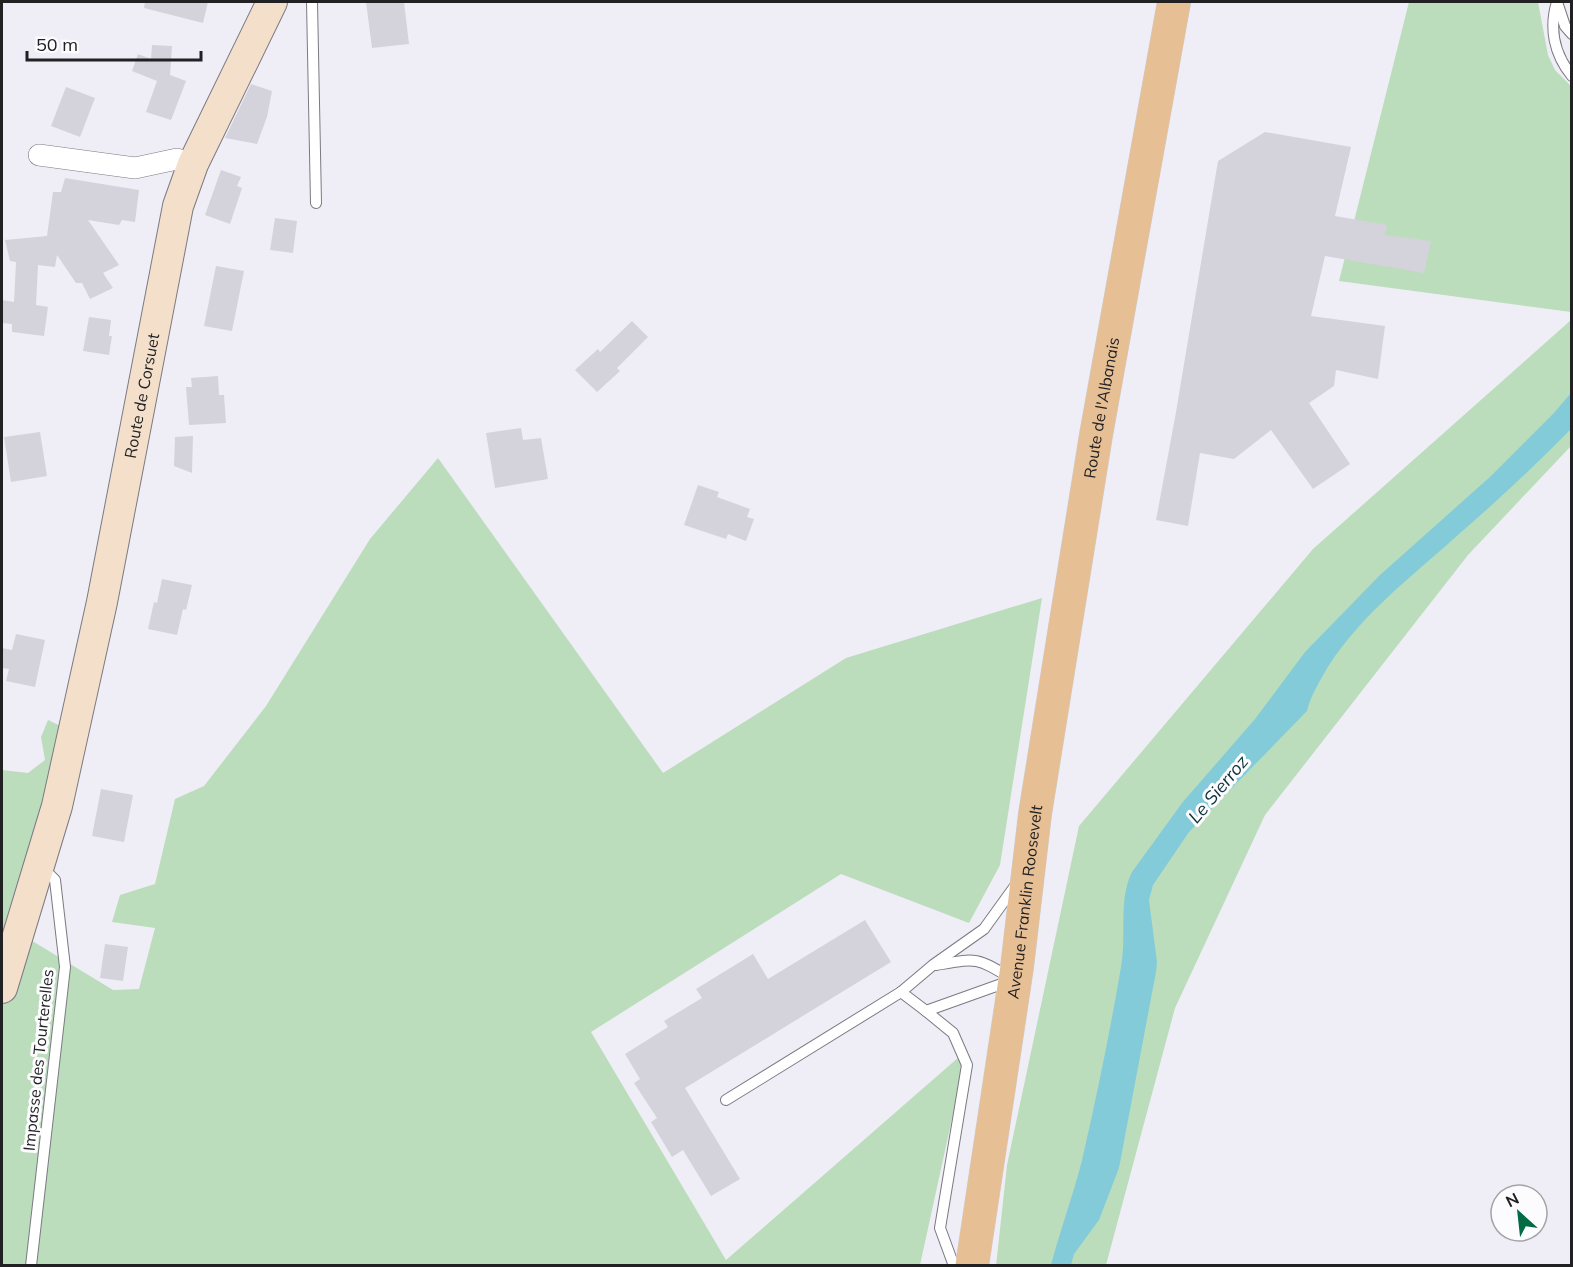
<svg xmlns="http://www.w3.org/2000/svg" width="1573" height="1267" font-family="Mulish,sans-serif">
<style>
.green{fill:#bbddbc}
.water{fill:#84cbda}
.building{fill:#d4d3dc}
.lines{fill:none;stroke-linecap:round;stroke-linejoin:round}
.lane-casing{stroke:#7b7a82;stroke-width:12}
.street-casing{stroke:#7b7a82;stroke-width:22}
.secondary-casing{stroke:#7b7a82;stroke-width:32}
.primary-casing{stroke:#cececf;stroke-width:34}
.lane{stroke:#fff;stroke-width:10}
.street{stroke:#fff;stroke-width:21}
.secondary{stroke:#f3dfca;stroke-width:30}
.primary{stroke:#e7bf95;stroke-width:33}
.labels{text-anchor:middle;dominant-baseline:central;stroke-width:6;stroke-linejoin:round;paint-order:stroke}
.street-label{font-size:16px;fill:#212124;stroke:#fcfcfe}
.water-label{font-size:18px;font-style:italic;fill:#0c3037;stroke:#fcfcfe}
</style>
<rect width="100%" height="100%" fill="#efeef7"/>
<g class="green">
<path d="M1409 2H1538L1548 55 1555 70 1571 86V312L1339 281Z"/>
<path d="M1571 320V446L1468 555 1265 815 1175 1008 1106 1265 996 1266 1007 1165 1079 826 1313 549Z"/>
<path d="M438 458 663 773 846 658 1042 598 1000 865 969 923 841 874 591 1032 726 1260 967 1050 920 1265 2 1266V770L28 773 45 760 41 737 48 720 69 730 11 928 113 990 139 989 155 928 112 922 120 895 155 884 175 799 204 786 266 706 370 539Z"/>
</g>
<path class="water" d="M1571 393V429C1535 466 1497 501 1458 535 1409 579 1354 620 1322 677 1316 688 1310 698 1307 711L1189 832 1153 885 1149 900 1157 962 1156 972 1119 1168 1099 1220 1074 1254 1071 1265H1051C1060 1230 1073 1196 1082 1160 1097 1096 1110 1031 1121 967 1127 936 1118 899 1132 872L1182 803 1255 719 1305 652 1380 575 1491 476 1553 414Z"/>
<g class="building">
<path d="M145 2H208L203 23 144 8Z"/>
<path d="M366 2H404L409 44 372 48Z"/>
<path d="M152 45 172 46 170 75 186 81 171 120 146 112 157 81 132 71 138 54 151 59Z"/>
<path d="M251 84 272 91 267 117 257 144 225 138Z"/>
<path d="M66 87 95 98 80 137 51 126Z"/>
<path d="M1265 132 1351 147 1335 216 1387 225 1385 235 1431 241 1424 273 1325 256 1311 316 1385 326 1378 379 1336 370 1334 386 1309 403 1350 464 1313 489 1271 430 1234 459 1200 453 1188 526 1156 520 1176 412 1218 161Z"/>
<path d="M221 170 241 177 237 186 242 188 230 224 205 215Z"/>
<path d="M65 178 139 190 135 222 122 220 119 225 88 220 119 265 103 273 113 288 90 299 82 283H76L57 255 55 267 38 265 36 305 48 307 44 336 12 332V324L2 323V300L14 302 16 262 10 261 5 240 47 236 53 192H61Z"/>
<path d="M275 218 297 221 293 253 270 250Z"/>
<path d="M216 266 244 271 232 331 204 326Z"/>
<path d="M89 317 111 320 109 336H112L109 355 83 351Z"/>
<path d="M632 321 648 337 617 368 620 371 597 392 575 370 598 349 600 352Z"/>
<path d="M218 376 219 395H224L226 423 189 425 186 387H192L191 378Z"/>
<path d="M521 428 523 440 541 438 548 479 495 488 486 433Z"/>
<path d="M40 432 47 476 11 482 4 437Z"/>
<path d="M193 436 192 473 174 466 175 437Z"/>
<path d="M698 485 719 492 717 497 750 509 747 517 754 519 746 541 728 534 726 539 684 525Z"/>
<path d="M162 579 192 585 186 610 183 609 177 635 148 629 154 602 157 603Z"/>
<path d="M16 634 45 640 35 687 6 681 9 669 2 668V648L12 650Z"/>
<path d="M101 789 133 795 124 842 92 836Z"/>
<path d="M865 920 891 962 685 1088 740 1179 711 1196 683 1150 672 1157 651 1122 657 1118 634 1083 640 1079 625 1054 668 1027 664 1021 702 998 696 989 753 954 768 979Z"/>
<path d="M105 944 128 947 123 981 100 978Z"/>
</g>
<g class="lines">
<g class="lane-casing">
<g id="lane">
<path d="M312 2 316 203"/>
<path d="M1557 2C1549 28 1554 54 1572 76"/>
<path d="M1557 2 1565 26 1572 34"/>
<path d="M936 965C978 958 975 957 1011 978"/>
<path d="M901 992 926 1011 1010 981"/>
<path d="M926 1011 953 1033 967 1065 940 1228 954 1266"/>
<path d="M726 1100 901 992 933 965 984 929 1015 886"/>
<path d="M31 1266 65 967 55 880 43 868"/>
</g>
</g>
<g class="street-casing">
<path id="street" d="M39 155 135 168 177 159 193 164"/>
</g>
<g class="secondary-casing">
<g id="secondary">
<path id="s1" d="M2 988 57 806 102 602 178 206 193 164 272 2"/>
</g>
</g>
<g class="primary-casing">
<g id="primary">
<path id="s2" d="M972 1266 1017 967 1035 814 1096 435 1174 2"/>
</g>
</g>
<use href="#lane" class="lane"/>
<use href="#street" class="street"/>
<use href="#secondary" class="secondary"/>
<use href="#primary" class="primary"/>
</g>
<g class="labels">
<g class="street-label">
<text stroke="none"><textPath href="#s1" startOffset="609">Route de Corsuet</textPath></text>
<text stroke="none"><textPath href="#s2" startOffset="868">Route de l'Albanais</textPath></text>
<text stroke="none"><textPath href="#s2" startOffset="368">Avenue Franklin Roosevelt</textPath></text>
<text transform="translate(38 1060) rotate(-84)">Impasse des Tourterelles</text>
</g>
<g class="water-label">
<text transform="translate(1218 789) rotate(-50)">Le Sierroz</text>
</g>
</g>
<rect width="1573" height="1267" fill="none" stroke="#212124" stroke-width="6"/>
<g transform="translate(1519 1213) rotate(333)"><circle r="28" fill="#fcfcfe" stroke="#a4a4a7" stroke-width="1.5"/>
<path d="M0-4.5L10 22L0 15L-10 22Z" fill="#016c43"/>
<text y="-9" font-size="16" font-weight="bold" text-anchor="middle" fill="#212124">N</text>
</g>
<path d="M27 51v9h174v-9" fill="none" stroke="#212124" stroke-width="3"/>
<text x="36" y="51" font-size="18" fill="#212124" stroke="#fcfcfe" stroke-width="4.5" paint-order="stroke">50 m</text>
</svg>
